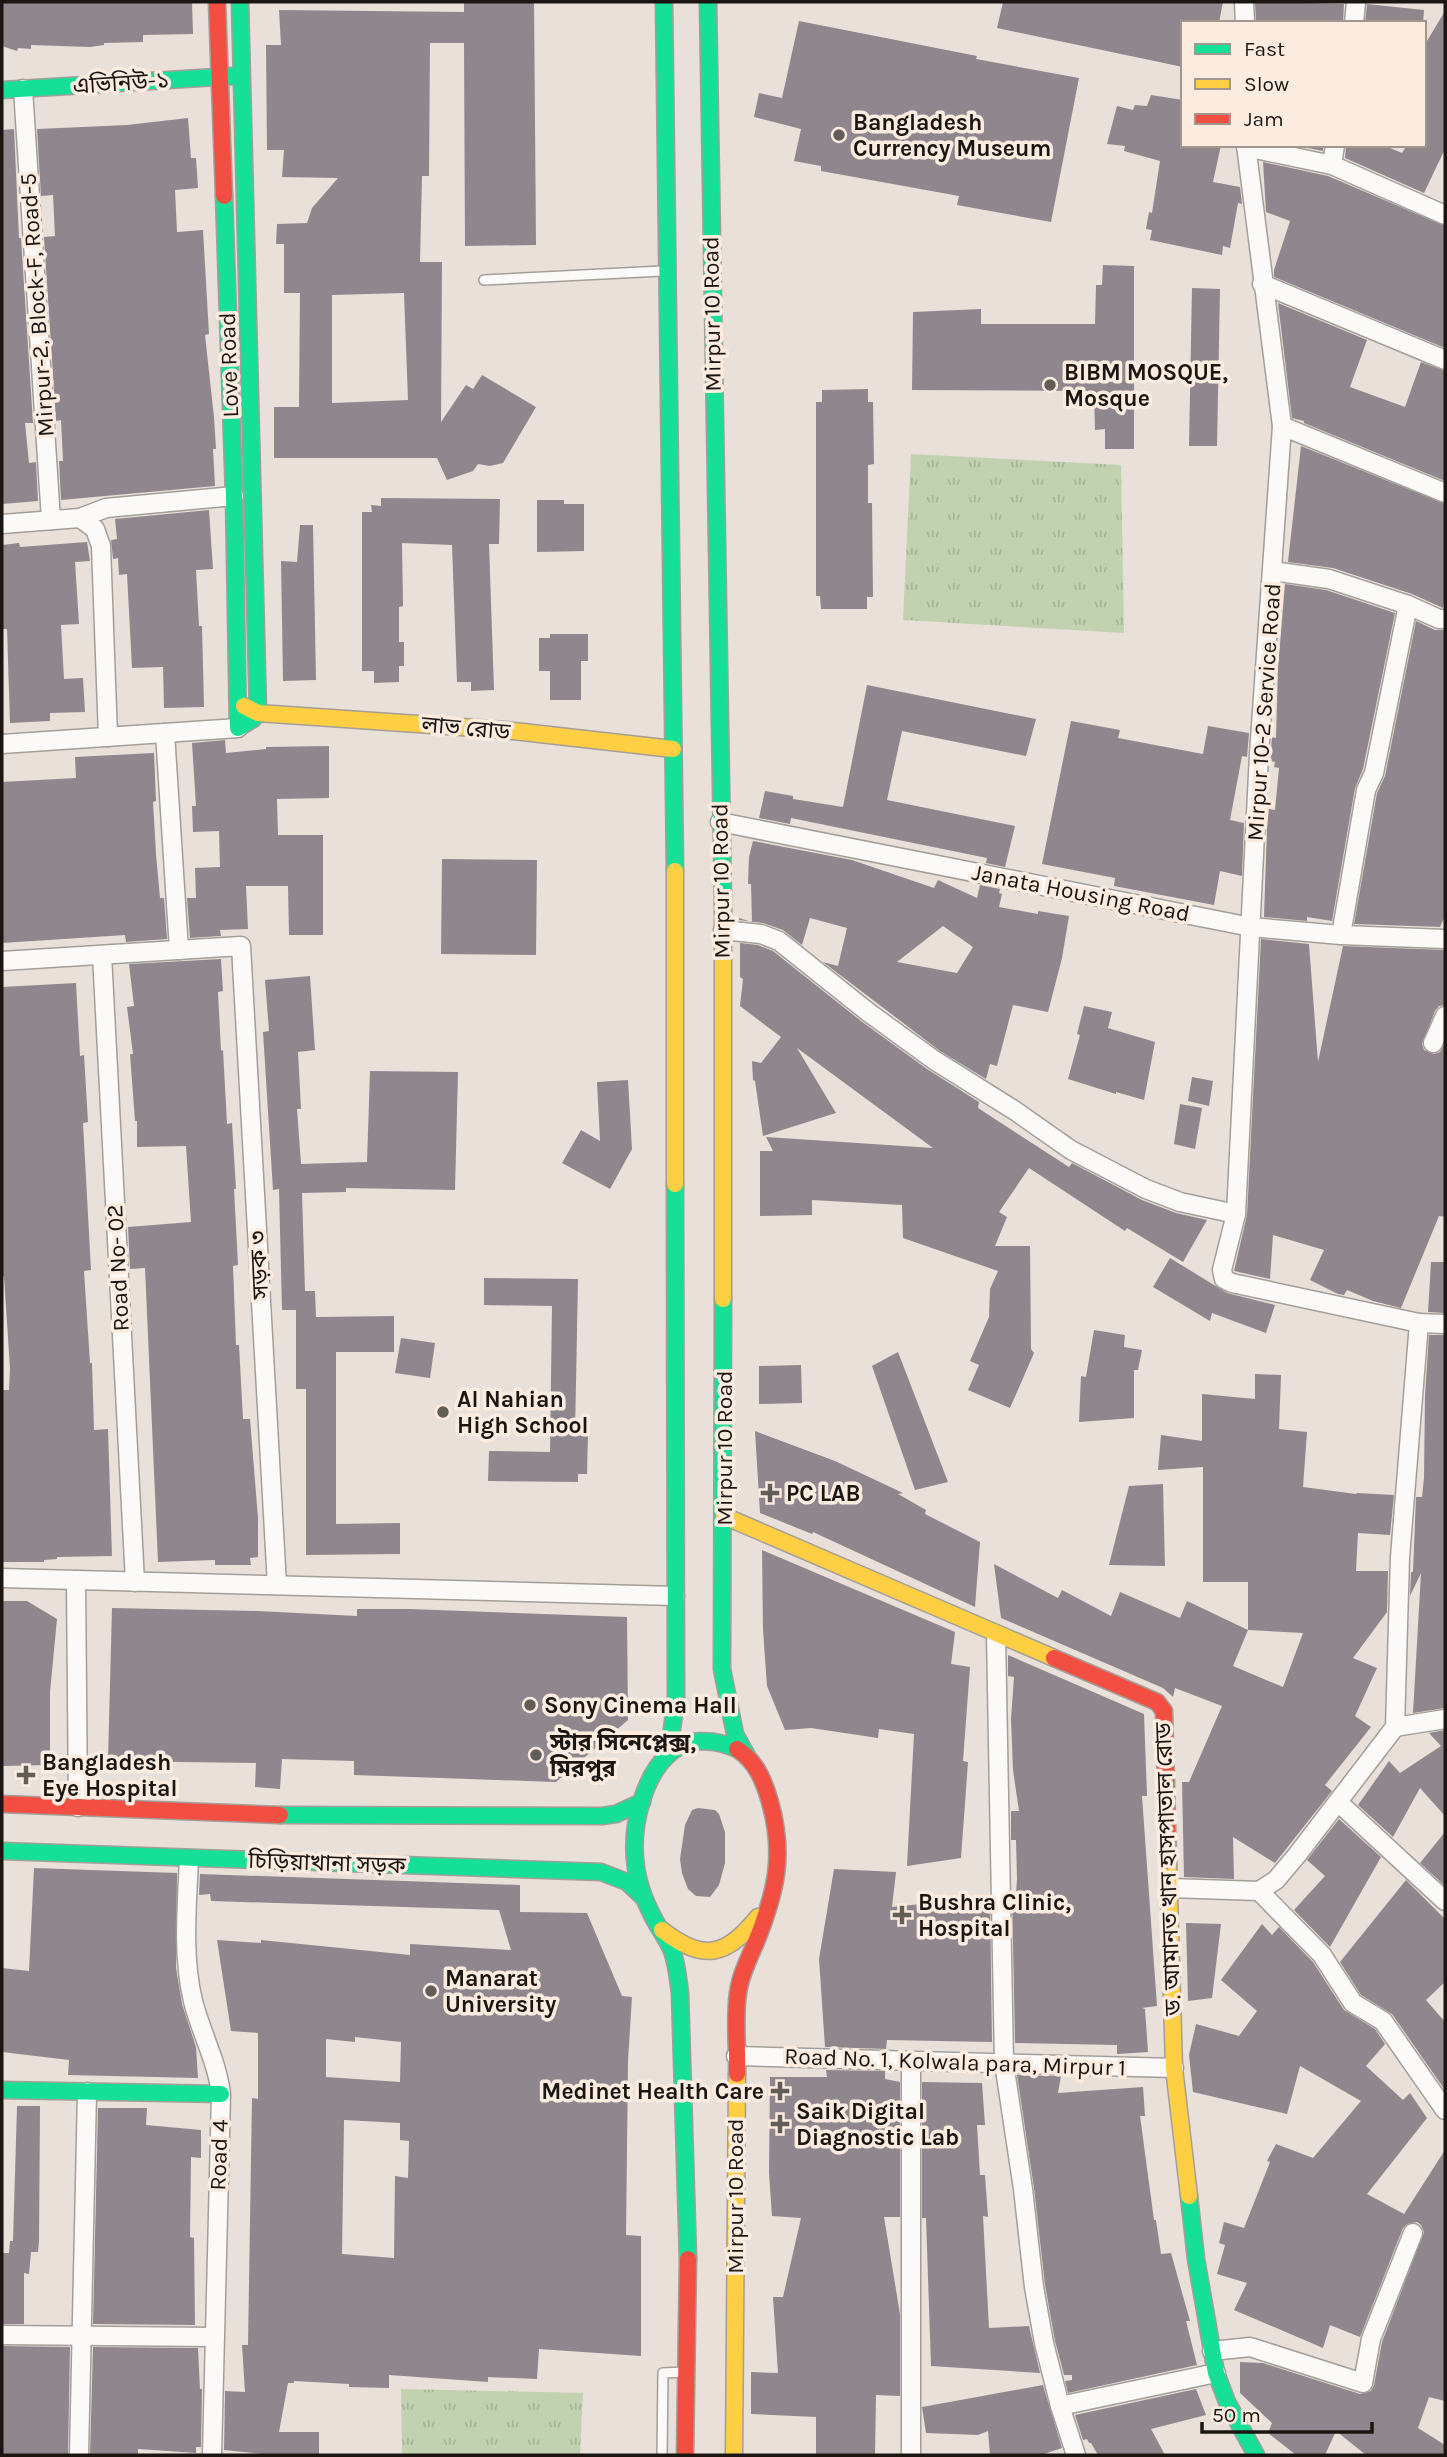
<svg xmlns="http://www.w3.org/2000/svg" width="1447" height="2457" font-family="Karla,'Noto Sans Bengali',sans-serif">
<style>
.park{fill:url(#park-tufts)}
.building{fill:#8f878d;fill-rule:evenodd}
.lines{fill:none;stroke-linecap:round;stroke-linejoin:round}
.lane-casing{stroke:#a49e99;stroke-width:12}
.street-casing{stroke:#a49e99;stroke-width:21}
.fast-casing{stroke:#a49e99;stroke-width:19}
.slow-casing{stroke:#a49e99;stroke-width:19}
.jam-casing{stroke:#a49e99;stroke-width:19}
.lane{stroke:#fcfaf9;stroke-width:9}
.street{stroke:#fcfaf9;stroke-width:18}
.fast{stroke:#16e098;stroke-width:16}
.slow{stroke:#ffcf43;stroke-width:16}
.jam{stroke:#f24e42;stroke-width:16}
.poi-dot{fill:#635d58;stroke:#fcece0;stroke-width:2.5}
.labels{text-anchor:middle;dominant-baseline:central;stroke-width:7;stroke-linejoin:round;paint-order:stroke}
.street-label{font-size:23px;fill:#1b1612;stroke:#fcece0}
.poi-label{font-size:23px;font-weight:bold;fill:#1b1612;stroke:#fcece0;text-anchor:start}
</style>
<defs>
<pattern id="park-tufts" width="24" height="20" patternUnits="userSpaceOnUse" patternTransform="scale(1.75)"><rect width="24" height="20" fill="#c2d2b1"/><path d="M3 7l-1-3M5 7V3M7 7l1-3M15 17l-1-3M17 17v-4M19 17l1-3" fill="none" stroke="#a6b497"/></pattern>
</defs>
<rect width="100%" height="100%" fill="#e8e0d9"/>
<g class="park">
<path d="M911 454 1121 465 1124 633 903 620Z"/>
<path d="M401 2389 583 2393 580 2455H402Z"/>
</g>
<g class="building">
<path d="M2 2H192L193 34 143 35V42L104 43V45L90 47 31 45V49L18 48 17 51 2 46Z"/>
<path d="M464 2H534L536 245 465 246 464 43H430L429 176H422L420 262H442L441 422 466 385 473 389 482 375 536 407 503 463 490 466 478 464 473 471 447 480 437 458H274V407H299L300 293H284V244H276L277 224 307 223 312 208 338 178 282 177 284 150H267L266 45H281L279 10 464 12ZM404 293 408 400 332 403V295Z"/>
<path d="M1003 2H1223L1219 23H1183V67L997 28Z"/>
<path d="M1255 2 1344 4 1343 23H1256Z"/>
<path d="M1367 4 1424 10 1423 23H1365Z"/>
<path d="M1445 11V149L1424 193 1345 158 1346 145H1383L1402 153 1407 145H1424V46Z"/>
<path d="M799 21 977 56 976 59 1079 78 1051 222 957 205 959 196 821 171V166L794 161 801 129 754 117 759 93 782 98Z"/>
<path d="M1151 95 1183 100V145H1221L1213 182 1240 187 1242 204 1238 203 1230 248 1223 246 1222 255 1150 240 1152 230 1146 229 1149 212 1152 213 1160 161 1124 151 1125 146 1107 144 1117 106 1133 110 1135 105 1147 106Z"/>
<path d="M188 118 191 158H196L198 188 175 190 177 232 203 230 209 334 205 335 214 417 216 449H213L215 486 61 500 59 461H63L61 420 56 421 44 237 55 236 53 195 41 196 37 129 127 125Z"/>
<path d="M14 129 19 238H21L33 423H25L29 463 36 462 38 501 2 504V130Z"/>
<path d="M1293 145H1323V151Z"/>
<path d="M1263 162 1328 176 1445 226V348L1274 277V270L1290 221 1266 212Z"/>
<path d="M1103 265 1134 266V449H1105V429L1095 430 1094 391 912 390 913 312 981 309V324H1095L1096 285H1102Z"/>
<path d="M1192 288 1220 289 1217 446H1189Z"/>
<path d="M1278 303 1367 340 1350 387 1405 407 1421 362 1445 371V481L1304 423V421L1292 418Z"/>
<path d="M868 389V402H873L874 464 868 465V503H872L873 597H867V609H821L820 596H816V402H822V390Z"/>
<path d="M1301 446 1445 504V597L1443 608 1412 594 1333 568 1288 562Z"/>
<path d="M381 498 500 499 499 544H489L494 690 471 691V682H457L452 545 402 543 403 606 399 607V642H404V666H399V682L374 683V671H362V512H372L371 505 381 506Z"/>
<path d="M537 500H564V504H584V551L537 552Z"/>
<path d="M209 510 213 569 196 570 199 626H202L204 707 164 708 163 667 132 668 127 574 119 575 118 558 113 559 111 540 117 539 115 519Z"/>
<path d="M300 525H313L316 680 283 681 281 561 297 562Z"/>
<path d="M87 542 90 561 75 562 79 624 61 625 64 679 83 678 85 712 50 713V721L10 723 7 629H3L2 600V545L19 543 20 547Z"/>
<path d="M1285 584 1326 590 1395 613 1363 769 1355 788 1332 921 1307 917V921L1264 917 1267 828 1269 809 1275 810 1279 768 1274 767 1275 762 1270 761 1272 737 1276 738 1278 668Z"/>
<path d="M1416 621 1435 630H1445V916L1440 927 1354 924 1377 793 1385 776Z"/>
<path d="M550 634H588V661H581V700H550V671H539V638H550Z"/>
<path d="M867 685 1036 719 1026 756 902 731 887 800 1015 826 1005 867 986 863 987 858 791 818 790 824 759 818 765 791 793 796V799L843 807Z"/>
<path d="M1071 721 1120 730 1118 738 1203 754 1208 726 1249 733 1247 757 1242 756 1230 820 1244 823 1242 876 1220 871 1214 905 1114 886 1115 878 1042 864Z"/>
<path d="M225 740 226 753 266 749V747L329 746V798L277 799 278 835H323V935H289L288 886H246L248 929 220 930 221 936 190 938 187 898H196L195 868 220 867 219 831 193 832 192 806H196L192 743Z"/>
<path d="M154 753 156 801 153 802 156 854 160 898H164L167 939 126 942 125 935 2 943V782L76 778 75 757Z"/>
<path d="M753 841 852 860 934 888 938 880 977 898 980 885 1000 889 999 893 1002 894 999 907 1038 914V911L1069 916 1062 958 1048 1012 1013 1005 997 1066 990 1064 986 1079 940 1051 823 962 838 966 847 928 810 918 802 945 783 930 763 923 739 920V918L752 922 751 884H748L749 857ZM943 926 973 947 957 973 897 962Z"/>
<path d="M442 859 537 860 536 955 441 954Z"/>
<path d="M1261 939 1309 944 1318 1062 1343 946 1445 950V1005L1439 1006 1435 1011 1422 1044 1424 1050 1434 1054 1440 1052 1445 1043V1217L1439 1216 1401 1308 1373 1301 1347 1290 1344 1295 1338 1294 1310 1280 1324 1250 1273 1235 1270 1279 1234 1271 1247 1215Z"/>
<path d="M740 943 758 945 773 951 861 1021 927 1069 979 1102 978 1108 1069 1167 1072 1163 1142 1200 1176 1213 1207 1220 1183 1262 1127 1228 1125 1231 1029 1168 999 1212 1007 1217 995 1246H1030L1031 1349 1034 1353 1010 1408 968 1390 979 1365 970 1361 989 1317 990 1289 998 1271 903 1238 902 1205 812 1200V1215L760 1216V1151H773L766 1137 933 1148 797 1048 836 1113 763 1136 755 1081 753 1080 752 1061 761 1063 781 1037 740 1006 743 979 740 977Z"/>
<path d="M221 959 223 991 218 992 221 1051 223 1050 227 1124 232 1123 236 1189H234L238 1265 233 1266 236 1345H239L243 1419H250L258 1518V1557L250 1558 251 1565H215V1560L158 1562 145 1268 130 1269 128 1227 191 1222 186 1146 137 1147V1121H135L130 1054H133L127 1007 134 1006 129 964Z"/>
<path d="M310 976 315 1050 298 1052 301 1109H297L301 1164 367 1162 370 1071 458 1072 455 1190 346 1188V1192L302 1193 305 1291H315L316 1317 394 1316V1352H336V1524L400 1523V1554L306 1555V1389H296V1310H282L279 1189 273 1190 263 1032 269 1031 265 980Z"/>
<path d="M76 983 80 1056 84 1055 88 1122 83 1123 91 1270 84 1271 90 1363H92L94 1430 108 1429 112 1556 57 1557V1559L44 1560V1562H2V1390H9L10 1369 4 1276H2V987Z"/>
<path d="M1084 1006 1112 1012 1108 1028 1155 1042 1144 1100 1116 1092V1094L1068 1079 1080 1035 1077 1034Z"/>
<path d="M1192 1077 1213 1081 1209 1106 1188 1101Z"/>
<path d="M628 1080 632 1149 610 1189 562 1163 581 1130 600 1141 597 1082Z"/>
<path d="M1180 1104 1202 1108 1195 1149 1174 1144Z"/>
<path d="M1170 1258 1227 1293 1275 1305 1266 1333 1212 1313 1210 1321 1153 1287Z"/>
<path d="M1431 1262H1445V1313L1428 1312Z"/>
<path d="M484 1278 578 1279 575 1434H588L587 1474H578V1482L488 1481 489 1451 550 1452 552 1306 484 1305Z"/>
<path d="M1094 1330 1125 1335 1124 1347 1142 1350 1138 1370H1134V1418L1079 1422 1081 1376 1086 1377Z"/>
<path d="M1429 1335H1445V1708L1413 1713 1421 1573 1410 1596 1411 1572H1413L1416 1497H1422L1424 1478 1425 1395Z"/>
<path d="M401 1338 435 1343 430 1378 395 1373Z"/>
<path d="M898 1352 948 1482 915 1490 872 1366Z"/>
<path d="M801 1365 802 1403 759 1404V1366Z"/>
<path d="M1255 1374 1281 1375 1279 1429 1307 1432 1303 1487 1356 1494 1357 1493 1394 1495 1390 1535 1358 1533 1356 1571H1388L1387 1612 1353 1658 1377 1668 1355 1716 1371 1727 1325 1785 1332 1791 1275 1863 1233 1837 1234 1879 1184 1877 1182 1782H1189L1222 1706 1175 1688 1173 1697 1163 1688 1001 1618 994 1564 1058 1598 1062 1590 1111 1616 1120 1592 1180 1618 1187 1601 1248 1630 1233 1666 1283 1687 1303 1633 1248 1630V1582H1203V1467L1158 1470 1161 1435 1202 1441V1394L1255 1399Z"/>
<path d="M755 1431 835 1461 903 1493 898 1494 926 1510 925 1514 980 1542 975 1607 813 1532 812 1534 760 1513Z"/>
<path d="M1163 1484 1165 1566 1109 1565 1129 1486Z"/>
<path d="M762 1550 955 1632 951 1664 970 1667 963 1761 968 1762 961 1858 907 1866 914 1734 879 1729 878 1738 811 1728 785 1730 767 1686 763 1630Z"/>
<path d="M2 1601H27L57 1619 50 1692V1765L2 1766Z"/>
<path d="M112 1608 257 1611 357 1616V1609H409L627 1617 628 1720 556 1782 354 1775V1761L282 1759 280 1789 255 1787 256 1763 108 1761Z"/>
<path d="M1008 1655 1144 1714 1147 1796H1142L1157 2006 1142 2008 1145 2009 1148 2052 1117 2054V2045L1015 2043 1012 1894H1016L1017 1879 1016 1840H1011V1811H1019L1013 1770 1011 1719 1014 1677 1008 1676Z"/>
<path d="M1445 1730V1816L1420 1788 1393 1837 1358 1805 1389 1761 1400 1773 1441 1746 1429 1733Z"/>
<path d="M698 1808 715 1810 719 1814 725 1832V1863L719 1885 710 1897 696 1896 688 1889 682 1873 680 1859 685 1825 692 1810Z"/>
<path d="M1339 1819 1381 1857 1330 1947 1294 1910 1325 1876 1307 1860Z"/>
<path d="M1445 1832V1886L1420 1863Z"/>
<path d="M34 1868 177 1873 176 1968 182 2004 196 2047 198 2078 68 2075 69 2060 2 2052V1968L29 1971Z"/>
<path d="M834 1869 896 1872 892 1907 990 1897 992 2042 887 2040 886 2049 825 2047 819 1959Z"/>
<path d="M200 1874 520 1885V1912L587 1913 622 1996 632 1997 628 2061 626 2235 641 2236V2356L539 2349 537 2379 488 2377V2382L389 2375V2388L349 2387V2384L294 2381V2383H288L279 2432H319V2455H272L224 2450 225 2391 245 2392 242 2345H248L252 2098 258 2099V2033L231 2031 217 1940 261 1943V1940L410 1955V1944L511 1950 499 1910 211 1901 210 1894 199 1895ZM355 2037 401 2042 400 2082 326 2077V2039L355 2042ZM344 2120 400 2123V2140L409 2141 408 2178 395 2176 394 2258 342 2254Z"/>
<path d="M1406 1880 1445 1919V1982L1426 2000 1445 2022V2090L1392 2014 1361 1995 1340 1962Z"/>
<path d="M1186 1923 1221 1924 1212 1998 1188 2001Z"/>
<path d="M1262 1924 1272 1935 1279 1927 1313 1962 1344 2010 1375 2029 1385 2044 1366 2066 1403 2100 1410 2093 1427 2118 1367 2194 1404 2214 1445 2150V2401L1429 2397 1418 2428 1445 2445V2455H1366L1336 2431 1325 2455H1296L1268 2433 1272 2423 1240 2393V2362L1263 2363 1360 2394 1371 2391 1374 2385 1382 2342 1424 2232 1421 2225 1417 2222 1407 2224 1403 2228 1360 2337 1330 2325 1323 2348 1234 2310 1247 2283 1217 2274 1225 2245 1219 2243 1224 2222 1244 2228 1270 2162 1267 2161 1276 2144 1313 2158 1361 2101 1300 2066 1287 2114 1193 2092 1189 2055 1196 2024 1239 2036 1257 2011 1221 1980Z"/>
<path d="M826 2070 885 2071V2079L900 2082V2217H884L900 2314V2396L876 2395 875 2455H816V2417L751 2414V2372L778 2373 773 2297H783L801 2218 772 2216 769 2173 770 2077H827Z"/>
<path d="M1017 2075 1061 2076 1058 2093 1143 2087 1145 2116H1140L1154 2220H1156L1161 2254 1171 2253 1190 2321H1186L1197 2365 1068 2393 1065 2381 1072 2380V2375H1064L1055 2341 1045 2285 1034 2188Z"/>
<path d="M922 2082 982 2083 985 2125H977L980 2175H985L988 2217 983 2216 989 2328 1029 2326 1040 2373 931 2366 926 2218H922Z"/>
<path d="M17 2106H40L39 2241 38 2252H31L29 2274 24 2273V2324H2V2253H9L10 2241H13Z"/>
<path d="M98 2108H147L146 2125 201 2130V2158L191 2157 190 2237 194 2238 195 2325 93 2324Z"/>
<path d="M2 2346 70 2347 68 2455H2Z"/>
<path d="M93 2347 198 2348 200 2389H202L201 2447H196V2453L138 2449V2455H90Z"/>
<path d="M1043 2385 1062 2448 1041 2455H990L988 2431 978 2435 926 2433 922 2407Z"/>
<path d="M1196 2389 1206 2415 1151 2429 1165 2455H1098L1091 2443H1089L1087 2439 1083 2440 1075 2415Z"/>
</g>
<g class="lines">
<g class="lane-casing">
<g id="lane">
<path d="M484 280 662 271"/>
<path d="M662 2455 663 2373 684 2372"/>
</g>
</g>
<g class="street-casing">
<g id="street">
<path d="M1244 2 1245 23"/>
<path d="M1354 23 1356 2"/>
<path d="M23 89 51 520"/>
<path d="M1246 147 1332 165 1445 215"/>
<path d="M1332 165 1335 145"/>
<path d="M1262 284 1445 360"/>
<path d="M1282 426 1445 493"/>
<path d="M80 518 95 529 101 546 108 737"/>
<path d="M2 524 80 518 106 508 234 496"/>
<path d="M1272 571 1329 579 1408 605"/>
<path d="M165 733 179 950"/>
<path d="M2 744 238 728"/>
<path d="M720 822 1251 927 1341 935 1445 939"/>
<path d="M723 930 761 934 779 941 868 1012 934 1060 1014 1110 1071 1150 1146 1189 1180 1202 1236 1214"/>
<path d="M1341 935 1366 790 1374 773 1408 605 1439 619H1445"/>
<path d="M102 955 135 1582"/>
<path d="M2 961 241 946 277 1585"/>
<path d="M1433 1043 1445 1016"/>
<path d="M1419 1323 1445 1324"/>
<path d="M2 1578 675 1596"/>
<path d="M76 1580 78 1807"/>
<path d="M996 1635 1004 2063 1023 2189 1034 2287 1044 2343 1060 2406 1076 2455"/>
<path d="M1395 1727 1445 1719"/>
<path d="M1338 1802 1445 1901"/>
<path d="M189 1859C187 1905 182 1956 193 2001 201 2033 217 2061 221 2094L212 2455"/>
<path d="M1170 1888 1259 1891 1276 1880 1297 1855 1395 1727 1400 1557 1419 1323 1232 1283 1224 1279 1222 1270 1236 1214 1259 754 1282 426 1246 145"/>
<path d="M1259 1891 1322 1955 1353 2003 1383 2021 1445 2110"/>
<path d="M736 2056 1174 2068"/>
<path d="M2 2335 214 2337"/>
<path d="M1212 2351 1250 2347 1363 2383 1371 2339 1413 2233"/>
<path d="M1060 2406 1216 2373"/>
<path d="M79 2455 87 2092"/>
<path d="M911 2455V2061"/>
</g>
</g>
<g class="fast-casing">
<g id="fast">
<path d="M240 2 258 713"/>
<path d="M664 2 675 871"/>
<path d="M708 2 723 905"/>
<path d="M2 90 234 76"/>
<path d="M224 196 234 496 238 728 253 719 258 713"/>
<path d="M723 1299 722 1669 735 1734 747 1756"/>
<path d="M669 1753 676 1697 675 1184"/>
<path d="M280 1815 602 1816 616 1814 642 1802"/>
<path d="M2 1851 601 1872 627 1882 643 1897"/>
<path d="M2 2090 221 2094"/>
<path d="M1189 2196 1196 2259 1216 2373 1227 2402 1256 2455"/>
<path d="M688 2259 680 1993C678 1979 677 1964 672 1951 666 1937 657 1926 651 1913 633 1878 630 1840 641 1803 646 1786 654 1768 667 1756 685 1737 714 1738 737 1749"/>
</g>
</g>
<g class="slow-casing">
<g id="slow">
<path d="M244 706 258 713 505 730 673 749"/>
<path d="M675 871V1184"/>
<path d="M723 1299V905"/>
<path d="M724 1516 1054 1658"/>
<path d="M1168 1861 1174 2068 1189 2196"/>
<path d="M662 1930C703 1962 726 1957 758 1917"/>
<path d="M734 2455 737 2074"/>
</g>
</g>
<g class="jam-casing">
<g id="jam">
<path d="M217 2 224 196"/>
<path d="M1054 1658 1157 1702 1164 1711 1168 1861"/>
<path d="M737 1749C756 1761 764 1781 770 1802 785 1855 776 1892 756 1942 749 1958 740 1976 738 1993 734 2019 738 2048 737 2074"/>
<path d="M2 1804 280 1815"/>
<path d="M685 2455 688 2259"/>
</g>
</g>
<use href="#lane" class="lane"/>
<use href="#street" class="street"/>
<use href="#fast" class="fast"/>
<use href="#slow" class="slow"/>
<use href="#jam" class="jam"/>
</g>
<g class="poi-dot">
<circle cx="839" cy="135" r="7"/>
<circle cx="1050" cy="385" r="7"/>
<circle cx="443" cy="1412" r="7"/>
<path d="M766.5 1482.5h7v7h7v7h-7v7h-7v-7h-7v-7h7z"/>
<circle cx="530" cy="1705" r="7"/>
<circle cx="536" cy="1755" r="7"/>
<path d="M22.5 1764.5h7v7h7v7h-7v7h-7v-7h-7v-7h7z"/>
<path d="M898.5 1904.5h7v7h7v7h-7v7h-7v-7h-7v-7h7z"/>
<circle cx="431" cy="1991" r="7"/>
<path d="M776.5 2080.5h7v7h7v7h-7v7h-7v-7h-7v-7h7z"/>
<path d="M776.5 2113.5h7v7h7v7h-7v7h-7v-7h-7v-7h7z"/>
</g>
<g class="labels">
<g class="street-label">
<text transform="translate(121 83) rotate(-4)">এভিনিউ-১</text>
<text transform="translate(37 305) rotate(-94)">Mirpur-2, Block-F, Road-5</text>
<text transform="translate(712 314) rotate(-91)">Mirpur 10 Road</text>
<text transform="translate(229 365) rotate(-92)">Love Road</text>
<text transform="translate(1264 712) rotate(-86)">Mirpur 10-2 Service Road</text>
<text transform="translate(466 728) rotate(5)">লাভ রোড</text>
<text transform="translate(721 881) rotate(-91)">Mirpur 10 Road</text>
<text transform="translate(1081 893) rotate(11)">Janata Housing Road</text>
<text transform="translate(259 1265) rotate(-93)">সড়ক ৩</text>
<text transform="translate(118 1268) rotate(-93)">Road No- 02</text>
<text transform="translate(724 1448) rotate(-90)">Mirpur 10 Road</text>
<text transform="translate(327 1863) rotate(2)">চিড়িয়াখানা সড়ক</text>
<text transform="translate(1168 1869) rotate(-92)">ড. আমানত খান হাসপাতাল রোড</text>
<text transform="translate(955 2062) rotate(2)">Road No. 1, Kolwala para, Mirpur 1</text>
<text transform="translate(219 2155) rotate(-88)">Road 4</text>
<text transform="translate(735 2196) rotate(-90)">Mirpur 10 Road</text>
</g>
<g class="poi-label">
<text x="853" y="122">Bangladesh<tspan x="853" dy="26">Currency Museum</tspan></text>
<text x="1064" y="372">BIBM MOSQUE,<tspan x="1064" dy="26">Mosque</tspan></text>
<text x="457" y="1399">Al Nahian<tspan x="457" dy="26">High School</tspan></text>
<text x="786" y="1493">PC LAB</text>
<text x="544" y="1705">Sony Cinema Hall</text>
<text x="550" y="1742">স্টার সিনেপ্লেক্স,<tspan x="550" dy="26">মিরপুর</tspan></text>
<text x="42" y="1762">Bangladesh<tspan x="42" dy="26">Eye Hospital</tspan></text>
<text x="918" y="1902">Bushra Clinic,<tspan x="918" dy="26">Hospital</tspan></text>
<text x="445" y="1978">Manarat<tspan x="445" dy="26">University</tspan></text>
<text x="764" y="2091" text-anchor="end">Medinet Health Care</text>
<text x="796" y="2111">Saik Digital<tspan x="796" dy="26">Diagnostic Lab</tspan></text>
</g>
</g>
<rect width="1447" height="2457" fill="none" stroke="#1b1612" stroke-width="7"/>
<rect x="1181" y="21" width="245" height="126" fill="#fcece0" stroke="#a2968e" stroke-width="2"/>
<rect x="1195" y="44" width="35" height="10" fill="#16e098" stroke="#a2968e" stroke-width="2"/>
<text x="1244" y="56" font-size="21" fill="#1b1612">Fast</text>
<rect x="1195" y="79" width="35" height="10" fill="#ffcf43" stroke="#a2968e" stroke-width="2"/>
<text x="1244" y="91" font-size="21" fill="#1b1612">Slow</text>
<rect x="1195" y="114" width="35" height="10" fill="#f24e42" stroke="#a2968e" stroke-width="2"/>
<text x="1244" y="126" font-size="21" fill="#1b1612">Jam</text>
<path d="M1202 2422v10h170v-10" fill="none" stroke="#1b1612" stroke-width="3.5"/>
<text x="1212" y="2422" font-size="21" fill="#1b1612" stroke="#fcece0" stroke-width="5" paint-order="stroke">50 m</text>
</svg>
